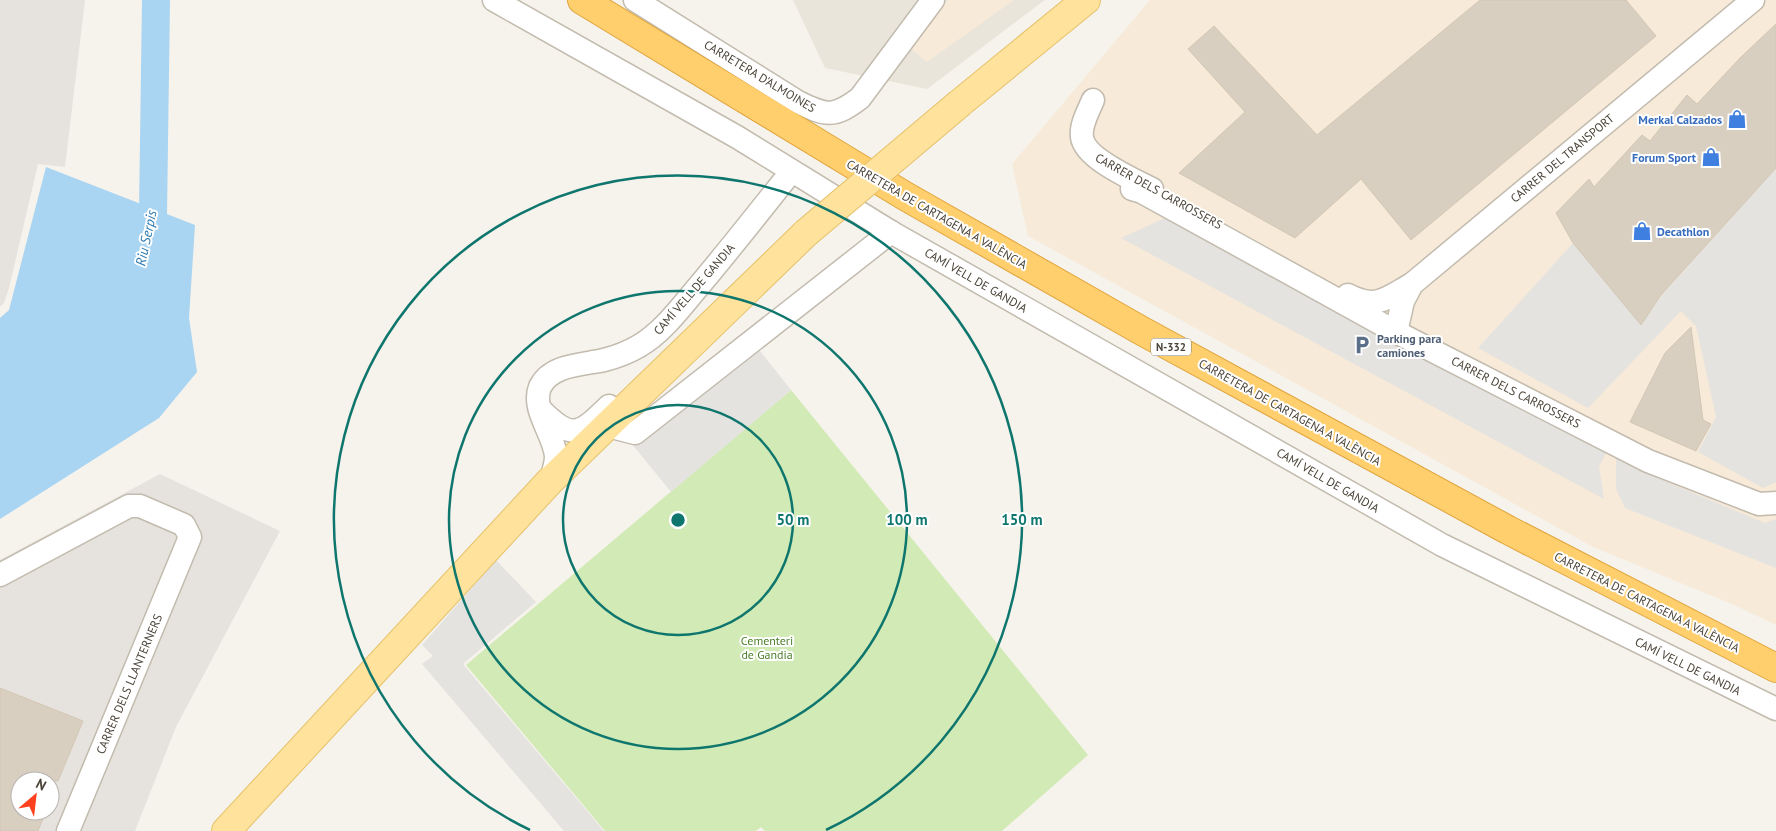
<svg xmlns="http://www.w3.org/2000/svg" width="1776" height="831" font-family="'PT Sans',sans-serif">
<style>
.residential{fill:#eae5da}
.commercial{fill:#f7ead8}
.industrial{fill:#e6e2dd;fill-rule:evenodd}
.green{fill:#d2eab5}
.parking{fill:#e5e3e0}
.water{fill:#a9d4f2}
.lines{fill:none;stroke-linecap:round;stroke-linejoin:round}
.river{stroke:#a9d4f2;stroke-width:28}
.building{fill:#d8cfc1;stroke:#d3c7b4}
.minor-casing{stroke:#c2bbae;stroke-width:25}
.major-casing{stroke:#e6c16a;stroke-width:30}
.highway-casing{stroke:#e0a43c;stroke-width:30}
.minor{stroke:#fff;stroke-width:22}
.major{stroke:#ffe39c;stroke-width:28}
.highway{stroke:#ffcf6e;stroke-width:28}
.major-bridge-casing{stroke:#e6c16a;stroke-width:30;stroke-linecap:butt}
.major-bridge{stroke:#ffe39c;stroke-width:28}
.ring{fill:none;stroke:#0f766e;stroke-width:2.5}
.labels{text-anchor:middle;dominant-baseline:central;stroke-width:4;stroke-linejoin:round;paint-order:stroke}
.shield{fill:#fff;stroke:#817c74;stroke-width:1}
.shield-label{font-size:11px;font-weight:bold;fill:#4b4439}
.street-label{font-size:12px;fill:#4b4439;stroke:#fff}
.shop-label{font-size:12px;font-weight:bold;fill:#366cbe;stroke:#fff;text-anchor:end}
.service-label{font-size:12px;font-weight:bold;fill:#4e5e75;stroke:#fff;text-anchor:start}
.park-label{font-size:12px;fill:#4a7f2a;stroke:#fff}
.water-label{font-size:14px;font-style:italic;fill:#2e7ab2;stroke:#fff}
.centre{fill:#0f766e;stroke:#fff;stroke-width:2.5}
.ring-label{font-size:15px;text-anchor:middle;font-weight:bold;fill:#0f766e;stroke:#fff;stroke-width:4;stroke-linejoin:round;paint-order:stroke}
</style>
<rect width="100%" height="100%" fill="#f6f3ec"/>
<path class="residential" d="M793 0H1045L927 89 825 68Z"/>
<g class="commercial">
<path d="M948 0H1014L927 62 910 48Z"/>
<path d="M1150 0H1776V625L1732 604 1593 547 1028 236 1012 164Z"/>
</g>
<g class="industrial">
<path d="M0 0H85L65 167 38 164 9 288 4 303 0 307Z"/>
<path d="M160 474 280 531 176 727 135 831H0V560ZM20 781H50V811H20Z"/>
</g>
<path class="green" d="M791 390 1088 755 1002 831H765L761 827 756 831H605L466 665Z"/>
<g class="parking">
<path d="M1776 168V482L1763 488 1698 452 1716 417 1696 326 1681 311 1588 408 1478 348 1573 243 1641 324 1662 295Z"/>
<path d="M1165 218 1607 452 1599 466 1604 499 1121 238Z"/>
<path d="M753 342 791 390 671 492 627 438Z"/>
<path d="M1616 458 1648 474 1765 523 1776 519V568L1625 508 1616 489Z"/>
<path d="M496 560 536 602 463 664 604 831H564L422 664 433 656 422 645Z"/>
</g>
<path class="water" d="M46 167 195 225 189 318 197 372 159 418 0 519V318L9 310Z"/>
<g class="lines">
<path class="river" d="M147 244 153 214 156 0"/>
</g>
<g class="building">
<path d="M1480 0H1626L1656 36 1411 240 1361 179 1295 238 1179 173 1245 112 1188 49 1214 26 1317 135Z"/>
<path d="M1776 24V168L1661 295 1641 325 1573 243 1556 213 1589 179 1594 187 1642 135 1650 141 1687 95 1697 104 1741 57Z"/>
<path d="M1691 327 1703 420 1711 424 1696 451 1630 422 1665 353Z"/>
<path d="M0 688 83 721 58 781H20V811H46L38 831H0Z"/>
</g>
<g class="lines">
<g class="minor-casing">
<g id="minor">
<path d="M494 0 737 137 891 232 1442 545 1776 709"/>
<path d="M635 0 798 102C826 116 834 118 860 98L933 0"/>
<path d="M1093 100C1089 110 1080 125 1082 137 1084 158 1134 180 1152 189"/>
<path d="M1132 189 1142 192 1396 332 1648 461 1759 504 1776 503"/>
<path d="M1348 295C1377 310 1387 298 1412 284"/>
<path d="M1396 332 1403 301 1412 284 1753 0"/>
<path d="M542 411C573 442 581 433 609 406"/>
<path d="M608 426 635 433 891 232"/>
<path d="M550 481C553 473 556 465 556 456 554 434 531 409 540 387 551 364 583 365 604 360 616 357 629 352 639 346 661 333 677 312 693 293 727 253 759 212 791 172"/>
<path d="M0 575 129 506H140L184 525 190 537 68 831"/>
</g>
</g>
<g class="major-casing">
<g id="major">
<path d="M960 103 1086 0"/>
<path d="M226 831 550 481 806 233"/>
</g>
</g>
<g class="highway-casing">
<path id="highway" d="M582 0 905 196 1142 331 1508 530 1776 668"/>
</g>
<use href="#minor" class="minor"/>
<use href="#major" class="major"/>
<use href="#highway" class="highway"/>
<g class="major-bridge-casing">
<path id="major-bridge" d="M806 233 960 103"/>
</g>
<use href="#major-bridge" class="major-bridge"/>
</g>
<g class="ring">
<circle cx="678" cy="520" r="115"/>
<circle cx="678" cy="520" r="229"/>
<path d="M530 830A344 344 0 1 1 826 830"/>
</g>
<defs>
<g id="shop-bare" transform="scale(1.5)"><path d="M-5-2.5h2.3a2.7 3.5 0 0 1 5.4 0H5L5.5 6h-11ZM-1.5-2.5h3a1.5 2.3 0 0 0-3 0Z" fill="#3f7fe0" stroke="#fff" stroke-width="2.5" paint-order="stroke"/></g>
<g id="parking-bare" transform="scale(1.5)"><path d="M-3.5-5.5H1a3.5 3.5 0 0 1 0 7H-1V5.5H-3.5ZM-1-3.4V-.6H.8a1.4 1.4 0 0 0 0-2.8Z" fill="#5c6f8a" stroke="#fff" stroke-width="2.5" paint-order="stroke"/></g>
</defs>
<g fill-rule="evenodd">
<use href="#shop-bare" x="1737" y="119"/>
<use href="#shop-bare" x="1711" y="157"/>
<use href="#shop-bare" x="1642" y="231"/>
<use href="#parking-bare" x="1362" y="345"/>
</g>
<g class="labels">
<rect class="shield" x="1151" y="338.5" width="40" height="17" rx="4"/>
<g class="shield-label">
<text x="1171" y="347">N-332</text>
</g>
<g class="street-label">
<text transform="translate(760 76) rotate(31)">CARRETERA D'ALMOINES</text>
<text transform="translate(1562 158) rotate(-40)">CARRER DEL TRANSPORT</text>
<text transform="translate(1159 191) rotate(29)">CARRER DELS CARROSSERS</text>
<text transform="translate(937 214) rotate(30)">CARRETERA DE CARTAGENA A VALÈNCIA</text>
<text transform="translate(976 280) rotate(30)">CAMÍ VELL DE GANDIA</text>
<text transform="translate(694 289) rotate(-49)">CAMÍ VELL DE GANDIA</text>
<text transform="translate(1516 392) rotate(27)">CARRER DELS CARROSSERS</text>
<text transform="translate(1290 412) rotate(29)">CARRETERA DE CARTAGENA A VALÈNCIA</text>
<text transform="translate(1328 480) rotate(30)">CAMÍ VELL DE GANDIA</text>
<text transform="translate(1647 602) rotate(27)">CARRETERA DE CARTAGENA A VALÈNCIA</text>
<text transform="translate(1688 666) rotate(26)">CAMÍ VELL DE GANDIA</text>
<text transform="translate(129 684) rotate(-67)">CARRER DELS LLANTERNERS</text>
</g>
<g class="shop-label">
<text x="1722" y="119">Merkal Calzados</text>
<text x="1696" y="157">Forum Sport</text>
<text x="1657" y="231" text-anchor="start">Decathlon</text>
</g>
<g class="service-label">
<text x="1377" y="338">Parking para<tspan x="1377" dy="14">camiones</tspan></text>
</g>
<g class="park-label">
<text x="767" y="640">Cementeri<tspan x="767" dy="14">de Gandia</tspan></text>
</g>
<g class="water-label">
<text transform="translate(146 238) rotate(-78)">Riu Serpis</text>
</g>
</g>
<circle cx="678" cy="520" r="8" class="centre"/>
<g class="ring-label">
<text x="793" y="525">50 m</text>
<text x="907" y="525">100 m</text>
<text x="1022" y="525">150 m</text>
</g>
<g transform="translate(35 796) rotate(28)"><circle r="24" fill="#ffffff" stroke="#b7b4b0"/>
<path d="M0-4L9 19L0 12L-9 19Z" fill="#fc3f1d"/>
<text y="-8" font-size="14" font-weight="bold" text-anchor="middle" fill="#4b4439">N</text>
</g>
</svg>
